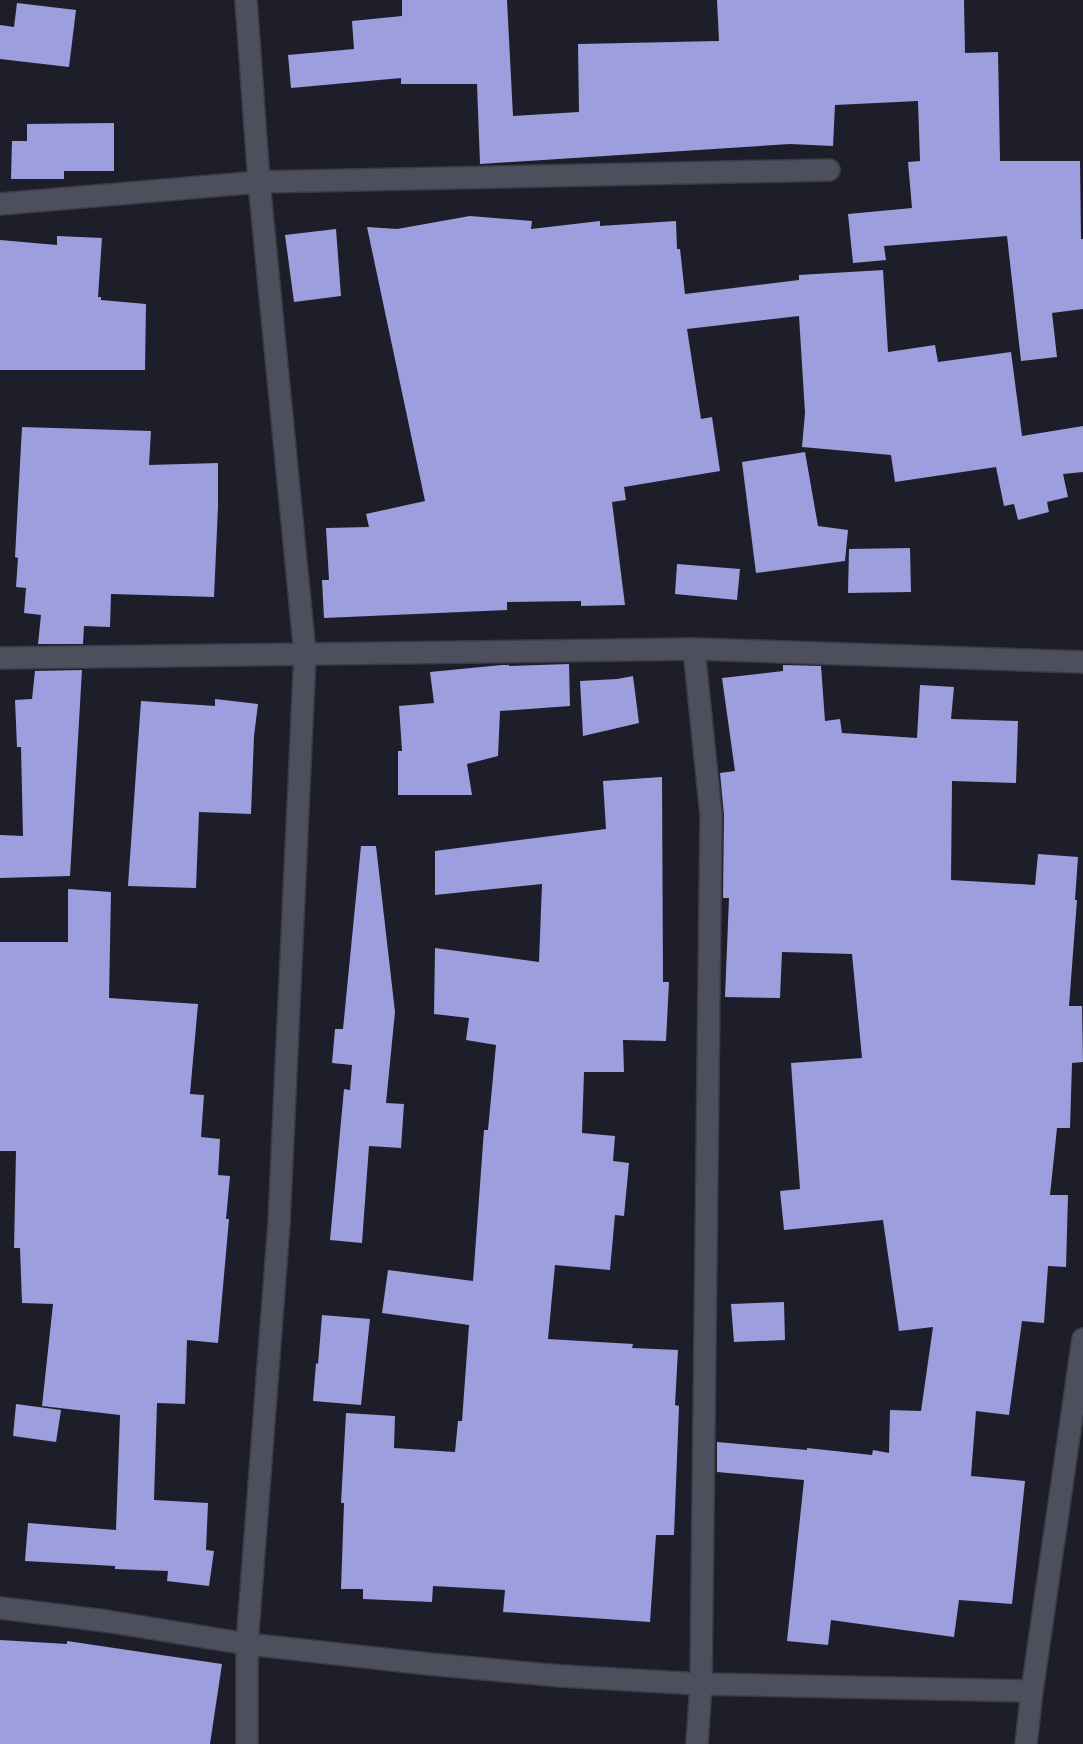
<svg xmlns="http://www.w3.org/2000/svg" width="1083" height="1744" font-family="Figtree,sans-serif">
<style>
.building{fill:#9c9edd}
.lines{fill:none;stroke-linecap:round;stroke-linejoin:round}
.minor-casing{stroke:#3b3b45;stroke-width:24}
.minor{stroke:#4e4f5d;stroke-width:21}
</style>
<rect width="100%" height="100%" fill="#1d1e29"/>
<g class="building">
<path d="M402 0H507L513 116 579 112 578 44 719 41 717 0H964L965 53 998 52 1000 161H1080L1081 239H1083V309L1052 313 1057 357 1021 361 1007 236 884 246 886 260 853 263 848 214 912 208 908 162 920 161 918 101 835 105 833 146 790 144 480 164 477 84H401V78L291 88 288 55 354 49 352 21 402 16Z"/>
<path d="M17 3 76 10 69 67 0 59V25L14 27Z"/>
<path d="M114 123V171H64V179H11L12 141H27V124Z"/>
<path d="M470 216 532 221 531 229 600 221V226L676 221 677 249H680L685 294 799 280V275L883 270 888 352 935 345 938 362 1011 352 1022 436 1083 426V472L1063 474 1068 497 1047 502 1049 512 1018 520 1014 504 1004 506 996 467 895 482 891 455 802 447 805 413 799 316 687 329 701 419 712 417 720 471 624 487 626 500 612 502 625 605 581 606V601L507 602V610L324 618 322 580H329L326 528 369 527 366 514 425 501 367 227 397 229Z"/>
<path d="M336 229 341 296 294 302 285 235Z"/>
<path d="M57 236 102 238 98 297H101V300L146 304 145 370H0V240L57 245Z"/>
<path d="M22 427 151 431 149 465 218 463V507L214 597 111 594 110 627 84 626 83 644H38L41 615 24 613 26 588 16 587 18 558 15 557Z"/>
<path d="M805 452 818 526 848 530 845 561 756 573 742 462Z"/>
<path d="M910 548 911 592 848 593 849 549Z"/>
<path d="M677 564 740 569 737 600 675 594Z"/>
<path d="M569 664 570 706 500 711 498 756 467 764 472 795H398V751H402L399 706 434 703 430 672 502 665H509V666Z"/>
<path d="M783 665 821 666 825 721 840 719 842 733 917 738 920 685 954 687 951 719 1018 721 1016 783 952 781 951 880 1035 885 1038 854 1078 857 1075 900H1077L1069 1006H1082L1083 1062 1072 1063 1070 1128H1057L1050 1195H1068L1066 1267 1048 1266 1044 1323 1022 1321 1009 1415 976 1411 971 1476 1025 1481 1012 1604 959 1600 954 1637 831 1620 828 1645 787 1641 804 1480 717 1472V1442L807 1450V1448L872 1455 873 1450 889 1453 890 1410 921 1411 933 1327 899 1331 883 1220 784 1230 780 1191 800 1189 791 1063 862 1058 852 954 782 952 780 998 725 997 729 898H723L724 815 720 773 735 771 722 678 783 671Z"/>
<path d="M82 670 70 876 0 878V835L23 836 21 747H17L15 700 32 699 35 671Z"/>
<path d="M633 676 639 723 583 736 580 681 617 679Z"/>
<path d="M215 699 258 704 254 736 251 814 199 812 196 888 128 886 141 701 215 706Z"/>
<path d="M662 777 663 982H669L666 1041 623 1040 624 1072H584L582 1133 615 1136 613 1161 629 1163 624 1216 615 1215 610 1270 555 1265 548 1339 633 1344 632 1348 678 1350 675 1405 679 1406 674 1535H656L650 1622 503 1612 505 1590 433 1586 432 1602 363 1599V1589H341L344 1503H341L346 1413 395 1416 394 1448 455 1452 458 1421H462L469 1325 382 1313 388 1270 473 1281 484 1130H488L496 1045 466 1040 469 1018 434 1014 435 948 539 962 542 884 435 895V851L606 829 603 781Z"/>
<path d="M361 846H376L395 1012 386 1103 404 1104 401 1148 369 1146 362 1243 330 1240 344 1089 350 1090 352 1065 332 1063 335 1029H343Z"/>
<path d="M68 889 111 892 109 998 198 1004 190 1094 204 1095 201 1137 220 1139 218 1175 230 1176 226 1219H229L218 1343 187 1340 185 1404 157 1403 154 1500 208 1503 206 1550 214 1551 209 1586 167 1581 168 1571 115 1569V1566L25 1561 28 1523 116 1530 120 1415 42 1406 53 1304 22 1303 20 1248H14L16 1151H0V942H68Z"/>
<path d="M784 1302 785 1340 734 1342 731 1304Z"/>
<path d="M322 1315 370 1319 361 1405 313 1401 316 1363 318 1364Z"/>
<path d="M16 1404 61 1410 56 1442 13 1436Z"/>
<path d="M0 1640 67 1644V1641L222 1664 210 1744H0Z"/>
</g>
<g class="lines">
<g class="minor-casing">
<g id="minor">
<path d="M246 0 259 182 305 654 279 1223 247 1644V1744"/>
<path d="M0 204 259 182 829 170"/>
<path d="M694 649 711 815 701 1684 697 1744"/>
<path d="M0 658 694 649 1083 662"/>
<path d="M0 1608 106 1621 247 1644 429 1664 561 1676 701 1684 1032 1691"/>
<path d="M1026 1744 1032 1691 1083 1339"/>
</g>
</g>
<use href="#minor" class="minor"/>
</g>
</svg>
